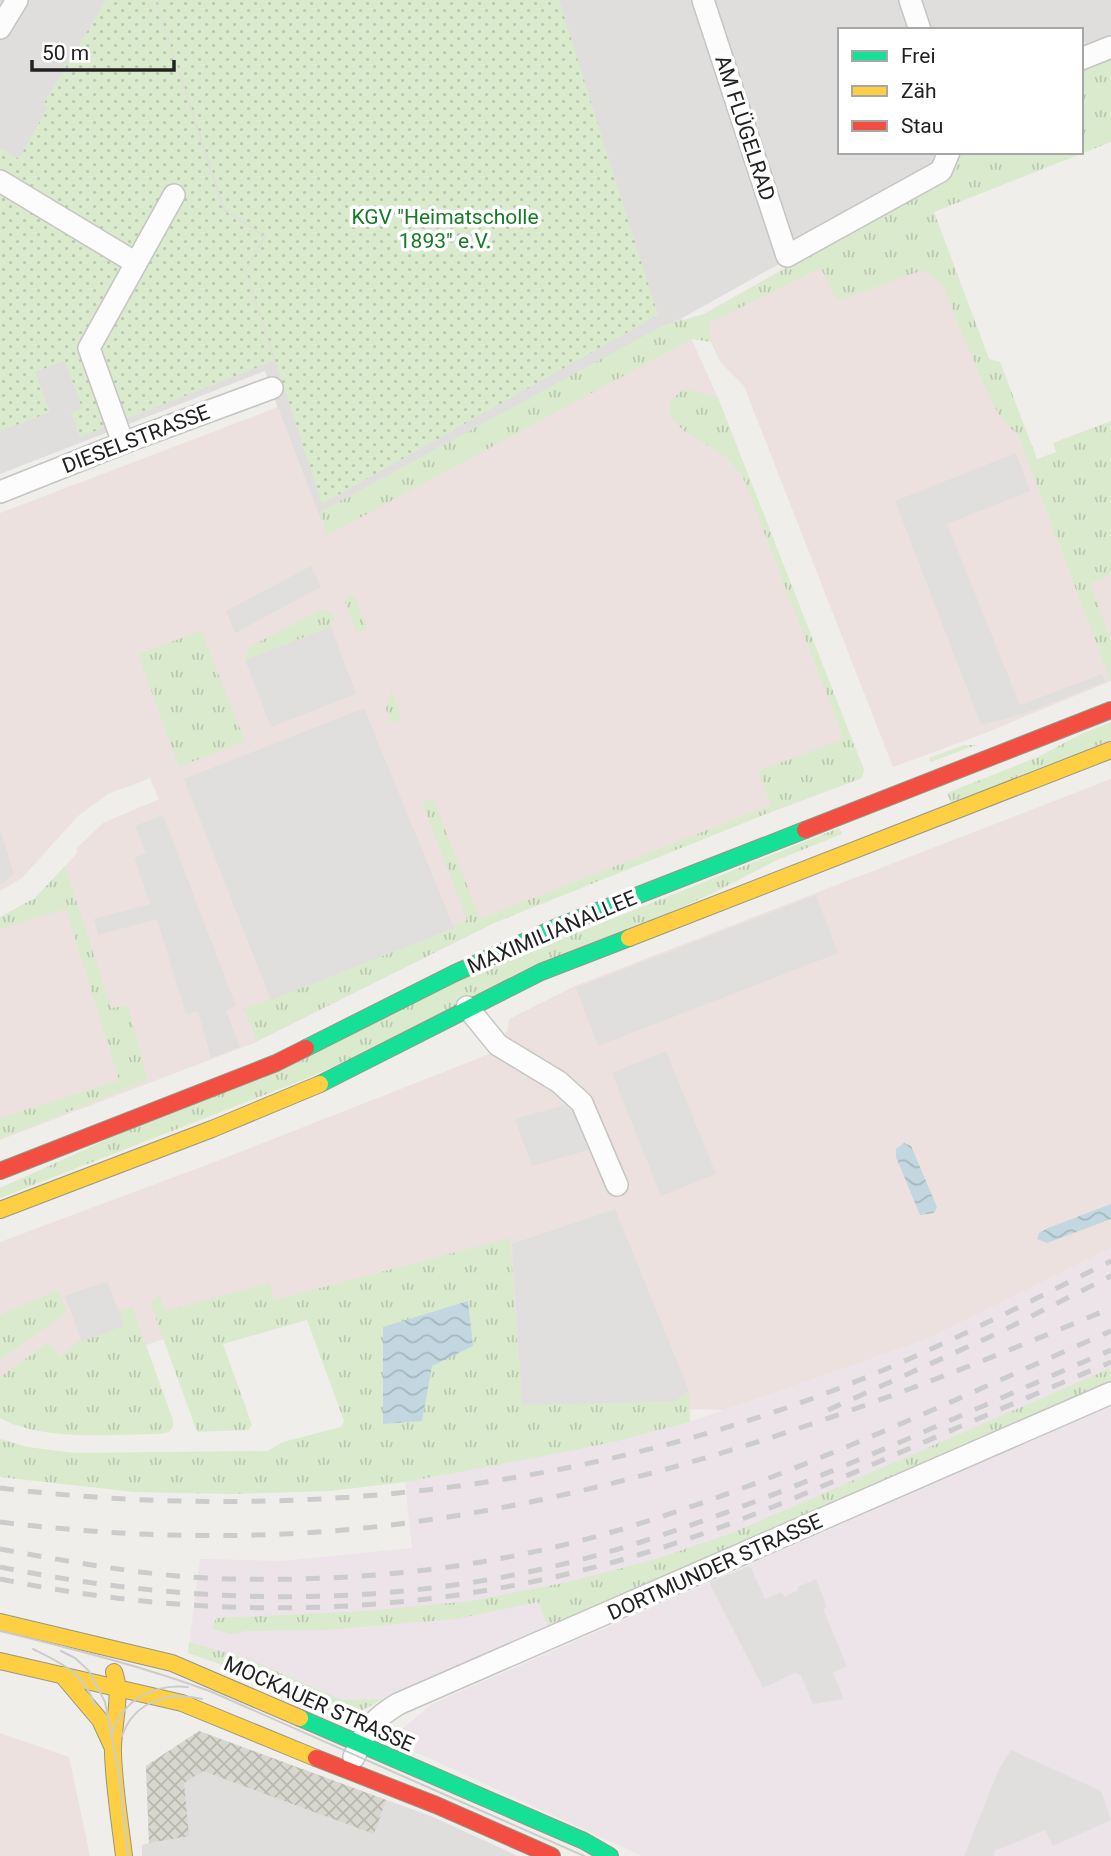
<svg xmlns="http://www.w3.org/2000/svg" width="1111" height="1856" font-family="Roboto,sans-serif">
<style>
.residential{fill:#dfdedc}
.commercial{fill:#ece1de}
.industrial{fill:#ece4e8}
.construction{fill:url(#construction-cross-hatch)}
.grass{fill:url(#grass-tufts)}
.garden{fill:url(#garden-dots)}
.parking{fill:#e0dfde}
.water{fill:url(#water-waves)}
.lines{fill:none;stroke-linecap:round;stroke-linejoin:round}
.street-casing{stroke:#c5c5c3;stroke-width:24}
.fast-casing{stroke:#959884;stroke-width:18}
.slow-casing{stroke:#959884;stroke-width:18}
.jam-casing{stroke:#959884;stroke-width:18}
.street{stroke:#fdfcfc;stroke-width:21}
.fast{stroke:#16e098;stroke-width:16}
.slow{stroke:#ffcf43;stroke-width:16}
.jam{stroke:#f24e42;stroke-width:16}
.tram{stroke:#ccc;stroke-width:2}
.rail{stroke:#ccc;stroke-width:5;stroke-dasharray:14 14;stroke-linecap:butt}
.labels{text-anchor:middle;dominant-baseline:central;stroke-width:7;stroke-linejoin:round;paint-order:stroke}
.street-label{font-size:21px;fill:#222;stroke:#fff}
.park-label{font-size:21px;fill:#167a26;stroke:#fff}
</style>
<defs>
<pattern id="construction-cross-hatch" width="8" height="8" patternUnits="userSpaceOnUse" patternTransform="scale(1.75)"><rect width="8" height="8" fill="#d7d7cd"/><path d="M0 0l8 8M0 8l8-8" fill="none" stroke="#b8b8b0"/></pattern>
<pattern id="grass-tufts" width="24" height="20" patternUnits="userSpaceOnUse" patternTransform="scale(1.75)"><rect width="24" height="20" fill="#daeacd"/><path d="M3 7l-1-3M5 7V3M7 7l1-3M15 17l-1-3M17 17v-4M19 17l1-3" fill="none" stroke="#bbc8b0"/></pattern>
<pattern id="garden-dots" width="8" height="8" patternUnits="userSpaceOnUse" patternTransform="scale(1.75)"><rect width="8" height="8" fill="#daeacd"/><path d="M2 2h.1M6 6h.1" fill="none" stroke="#bbc8b0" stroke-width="1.8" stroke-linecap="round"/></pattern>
<pattern id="water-waves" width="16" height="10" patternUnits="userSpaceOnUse" patternTransform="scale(1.75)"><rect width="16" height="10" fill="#c2d7df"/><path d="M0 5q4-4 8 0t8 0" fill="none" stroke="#a6b8bf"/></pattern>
</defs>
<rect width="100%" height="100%" fill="#efeeeb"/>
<g class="residential">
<path d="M0 0H1111V90L1081 101V30H840V152H979L318 522 265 371 0 474Z"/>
<path d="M199 1731 433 1817 518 1856H142V1845L149 1843 146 1766Z"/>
</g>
<g class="commercial">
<path d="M925 189 1074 584 1111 570V681L983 734 893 767 744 386 721 363 700 316Z"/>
<path d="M682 318 718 398 864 770 862 778 771 812 496 922 254 1043 0 1140V917L35 898 78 852 76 849 103 823 159 799 150 778 108 794 78 816 22 878 0 891V513L278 407 323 525V519Z"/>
<path d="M1111 779V1248L925 1340 725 1410 522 1405 275 1300 0 1396V1242L217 1161 492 1053 508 1029 509 1019 575 986Z"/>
<path d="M0 1733 69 1757 90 1856H0Z"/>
</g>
<g class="industrial">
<path d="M1111 1248V1383L383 1699 349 1717 336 1715 220 1664 188 1653 200 1559 282 1561 412 1548 405 1482 618 1441 690 1422 925 1340Z"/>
<path d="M1111 1406V1856H642L389 1740 432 1704Z"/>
</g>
<path class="construction" d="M199 1731 386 1800 374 1834 203 1771 184 1783 189 1836 149 1843 146 1766Z"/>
<g class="grass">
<path d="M1111 62V142L934 212 989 359 1000 362 1037 459 1056 452 1053 443 1111 421V575L1090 583 1111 641V682L1018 436 999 415 981 379 942 284 923 270 837 301 821 268 709 323V334L721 363 711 342 692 339 326 536 320 512 664 325 705 314 948 176 957 152H1081V69Z"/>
<path d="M683 390 694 391 718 398 864 770 862 778 771 812 496 922 257 1041 244 1009 467 920 422 803 433 799 480 919 771 805 758 771 844 739 742 475 725 456 684 431 670 417C668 404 672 398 683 390Z"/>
<path d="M348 595H354L367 629 357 633 345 603Z"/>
<path d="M321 610 331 612 334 617 331 627 245 660 249 647Z"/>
<path d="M201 631 245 741 179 767 138 654Z"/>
<path d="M391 690 402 720 391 723 386 709Z"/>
<path d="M1111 722V740L951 803 947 793 1038 757 1081 734Z"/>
<path d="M964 745H976L931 762 929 758Z"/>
<path d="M839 828 842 834 777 860 715 892 308 1078 0 1198V1188L457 981Z"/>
<path d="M65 866 111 1008 128 1006 148 1080 0 1139V1118L119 1080 66 909 0 929V917L35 898Z"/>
<path d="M510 1238 522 1405 683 1397 689 1391 690 1422 618 1441 539 1457 405 1482 330 1491 230 1494 134 1492 0 1477V1439L28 1447 74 1453 267 1451 283 1442 341 1427 344 1421 307 1320 223 1344 252 1425 248 1430 197 1432 151 1305 153 1300 159 1295 166 1311 269 1283 275 1300Z"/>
<path d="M58 1290 67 1312 0 1360V1315Z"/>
<path d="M132 1307 173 1420V1427L169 1432 161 1434C112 1434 44 1442 0 1418V1377L49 1342 59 1357 81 1339 82 1341 123 1326 118 1312Z"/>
<path d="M1111 1368V1383L549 1628 538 1602 456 1619 327 1630 247 1631 231 1634 212 1629 216 1618 367 1611 471 1601 568 1582 653 1560 732 1533Z"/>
<path d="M189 1642 248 1659 342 1700 383 1699 349 1717 336 1715 220 1664 188 1653Z"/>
</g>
<g class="garden">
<path d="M106 0H158L157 6 223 210 264 236 245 270 274 361 80 437 71 413 82 408 65 361 35 372 50 412 0 431V148L19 159 48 107 43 105Z"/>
<path d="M159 0H559L658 315 322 504 246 270 266 236 225 209 158 7Z"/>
</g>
<g class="parking">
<path d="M1016 453 1030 491 947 524 1020 705 1102 674 1105 682 1023 714 981 725 895 501Z"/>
<path d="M311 566 321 587 235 633 226 611Z"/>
<path d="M331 627 356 694 271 727 245 660Z"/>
<path d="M364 708 454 928 271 1000 184 779Z"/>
<path d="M163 815 236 1006 226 1011 240 1047 211 1058 198 1011 186 1014 157 919 98 935 94 919 150 904 134 858 146 853 135 826Z"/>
<path d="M0 829 14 874 0 885Z"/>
<path d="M816 895 838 953 598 1046 576 988Z"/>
<path d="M666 1051 716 1174 661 1196 612 1073Z"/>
<path d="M565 1105 574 1112 588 1150 532 1166 515 1119Z"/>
<path d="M615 1209 689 1391 675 1401 522 1405 512 1244Z"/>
<path d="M107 1281 124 1326 82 1341 65 1296Z"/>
<path d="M750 1566 765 1599 781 1592 785 1597 798 1590V1587L816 1579 827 1607 823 1609 847 1666 833 1673 844 1699 813 1704 801 1676 795 1673 763 1688 709 1582Z"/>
<path d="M1011 1750 1101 1791 1111 1820 1053 1846 1045 1830 995 1851 993 1856H964L999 1769Z"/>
</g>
<g class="water">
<path d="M904 1143 911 1146 937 1207 934 1213 920 1215 896 1157V1149Z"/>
<path d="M1111 1204V1219L1047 1243 1037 1239 1039 1233 1048 1228Z"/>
<path d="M468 1301 473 1346 432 1366 422 1421 383 1424V1327Z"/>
</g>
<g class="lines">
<g class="street-casing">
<g id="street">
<path d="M703 0 787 256 941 171 949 152"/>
<path d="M910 0 920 30"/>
<path d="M0 28 17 0"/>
<path d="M1081 59 1111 47"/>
<path d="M0 181 136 263"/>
<path d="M123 443 89 348 174 195"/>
<path d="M0 492 123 443 272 388"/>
<path d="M467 1007 498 1045 559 1082 582 1103 617 1185"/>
<path d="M354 1757C366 1729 372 1720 398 1704L1111 1393"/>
</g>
</g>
<g class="fast-casing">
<g id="fast">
<path d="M306 1048 453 974 557 927 805 830"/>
<path d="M320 1084 541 972 629 938"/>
<path d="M300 1718 584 1841 610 1856"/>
</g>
</g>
<g class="slow-casing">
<g id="slow">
<path d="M629 938 1111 750"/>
<path d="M0 1210 212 1129 320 1084"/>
<path d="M0 1622 172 1663 300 1718"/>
<path d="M0 1661 182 1703 316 1758"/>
<path d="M114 1672C123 1694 112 1728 113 1753 114 1787 120 1822 124 1856"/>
<path d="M62 1675 100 1720 112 1746"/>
</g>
</g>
<g class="jam-casing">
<g id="jam">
<path d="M805 830 1111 710"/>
<path d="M0 1171 276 1063 306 1048"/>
<path d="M316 1758 436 1805 552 1856"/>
</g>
</g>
<use href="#street" class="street"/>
<use href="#fast" class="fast"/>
<use href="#slow" class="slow"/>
<use href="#jam" class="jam"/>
<g class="tram">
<path d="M0 1631C72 1649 142 1666 212 1692L584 1856"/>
<path d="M33 1649C63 1664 83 1672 95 1705"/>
<path d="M61 1651 75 1658 89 1671 105 1702 119 1775 128 1856"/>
<path d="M112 1734C122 1700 154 1683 188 1687"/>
<path d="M122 1736C134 1701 169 1691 202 1699"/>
</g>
<g class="rail">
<path d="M828 1410 994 1335 1111 1276"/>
<path d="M0 1488C281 1522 567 1493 832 1391 928 1354 1019 1307 1111 1261"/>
<path d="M0 1522C129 1538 261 1541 391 1525 642 1494 879 1406 1111 1308"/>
<path d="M0 1549C78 1563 156 1578 236 1579 370 1582 504 1566 632 1526 797 1475 953 1400 1111 1331"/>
<path d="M0 1567C213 1610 429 1610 638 1543 800 1491 955 1417 1111 1350"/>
<path d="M0 1579C214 1623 428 1618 638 1555 719 1531 798 1497 876 1463 954 1429 1033 1395 1111 1362"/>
</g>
</g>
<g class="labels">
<g class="street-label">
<text transform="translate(745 128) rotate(72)">AM FLÜGELRAD</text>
<text transform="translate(136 439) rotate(-21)">DIESELSTRASSE</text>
<text transform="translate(552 932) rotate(-23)">MAXIMILIANALLEE</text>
<text transform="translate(715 1567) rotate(-24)">DORTMUNDER STRASSE</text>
<text transform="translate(319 1704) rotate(24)">MOCKAUER STRASSE</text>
</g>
<g class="park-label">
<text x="445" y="217">KGV "Heimatscholle<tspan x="445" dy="24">1893" e.V.</tspan></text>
</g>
</g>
<rect x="838" y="28" width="245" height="126" fill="#ffffff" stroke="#a7a7a7" stroke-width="2"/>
<rect x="852" y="51" width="35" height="10" fill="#16e098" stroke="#a7a7a7" stroke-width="2"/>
<text x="901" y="63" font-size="21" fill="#222222">Frei</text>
<rect x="852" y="86" width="35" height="10" fill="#ffcf43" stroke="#a7a7a7" stroke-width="2"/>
<text x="901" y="98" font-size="21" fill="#222222">Zäh</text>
<rect x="852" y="121" width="35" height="10" fill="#f24e42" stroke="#a7a7a7" stroke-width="2"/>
<text x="901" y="133" font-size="21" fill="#222222">Stau</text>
<path d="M32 60v10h142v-10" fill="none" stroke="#222222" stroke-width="3.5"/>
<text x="42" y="60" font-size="21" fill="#222222" stroke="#ffffff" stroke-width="5" paint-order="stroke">50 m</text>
</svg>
